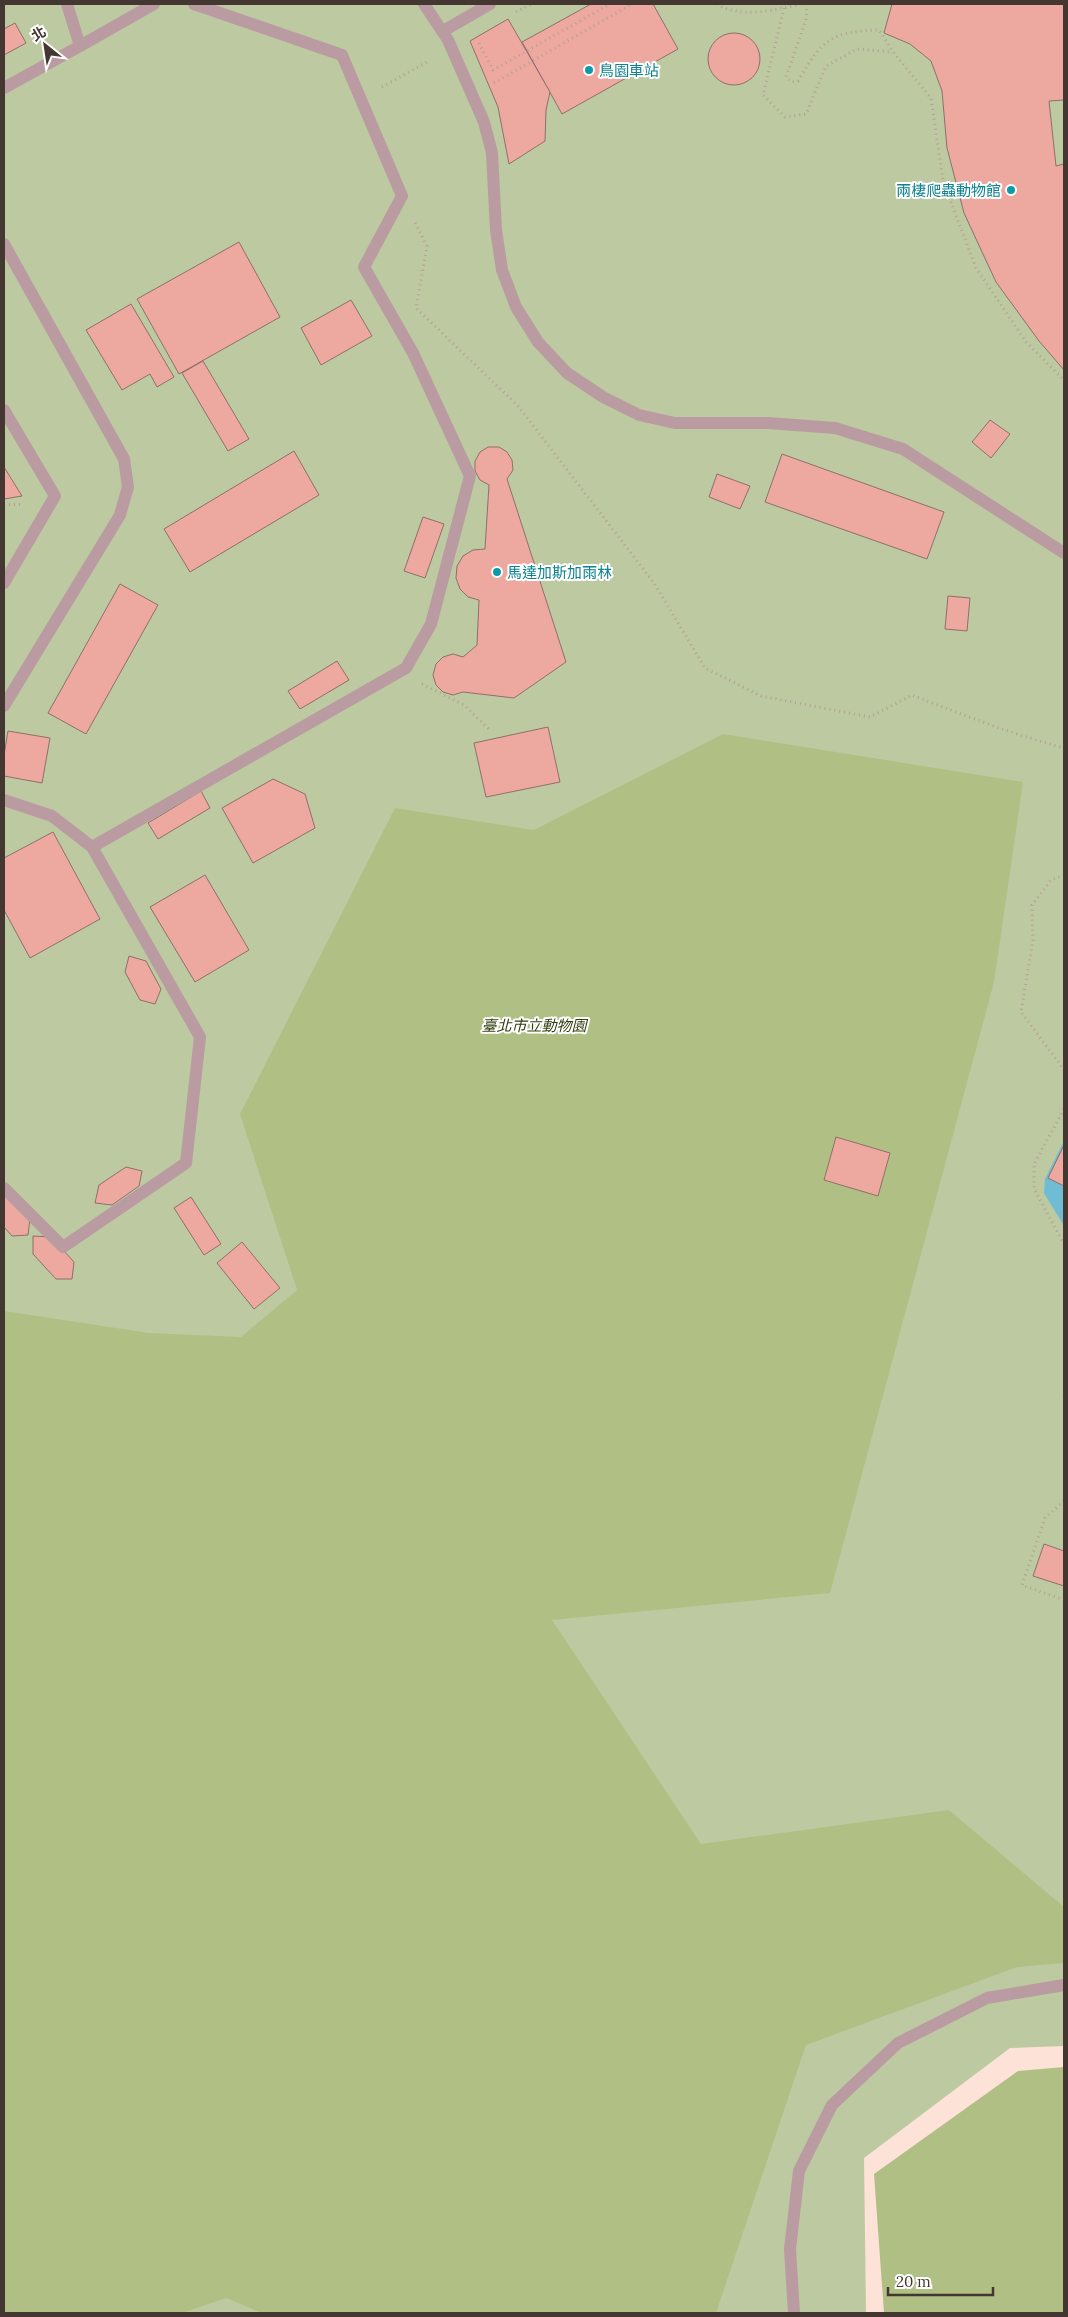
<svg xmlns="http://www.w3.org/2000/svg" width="1068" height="2317" font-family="Lora,'Noto Sans TC',serif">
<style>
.green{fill:#bdc9a0}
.forest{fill:#b0c084}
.water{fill:#70bcd4}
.building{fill:#eda9a0;stroke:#8f6f6b}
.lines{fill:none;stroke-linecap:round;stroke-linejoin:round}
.path{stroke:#b49f96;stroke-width:3;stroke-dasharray:1 4;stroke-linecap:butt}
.lane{stroke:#b99ba1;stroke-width:12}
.street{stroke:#b99ba1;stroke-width:12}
.culture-dot{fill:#0f9aa8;stroke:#fff;stroke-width:2}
.labels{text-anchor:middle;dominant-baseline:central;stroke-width:4;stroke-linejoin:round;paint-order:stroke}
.culture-label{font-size:15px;fill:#0d838f;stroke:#fff;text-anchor:start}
.park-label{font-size:15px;font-style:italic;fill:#333d0f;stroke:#fff}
</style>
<rect width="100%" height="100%" fill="#fde2d8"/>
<path class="green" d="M4 4H1064V2046L1010 2048 864 2158 866 2313H4Z"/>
<g class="forest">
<path d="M723 734 1023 782 994 982 830 1593 552 1620 701 1844 949 1810 1064 1907V1963L1017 1967 806 2045 716 2313H262L226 2298 182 2313H4V1311L149 1333 241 1337 297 1290 240 1114 395 808 534 830Z"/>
<path d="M1064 2067V2313H884L874 2174 1018 2071Z"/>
</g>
<path class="water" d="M1064 1141V1226L1044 1193 1045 1179Z"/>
<g class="building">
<path d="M591 4H653L678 49 562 114 522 42Z"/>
<path d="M892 4H1064V100L1049 101 1056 166 1064 164V370L1039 341 996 282 964 213 947 148 942 91 931 61 910 44 884 33Z"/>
<path d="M508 19 550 92 546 110 545 141 509 164 498 107 470 41Z"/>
<path d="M15 23 26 43 4 55V29Z"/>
<circle cx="734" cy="59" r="26"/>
<path d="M239 242 280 317 179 374 137 299Z"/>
<path d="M351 300 372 336 321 365 301 328Z"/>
<path d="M131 304 174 377 157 387 150 374 122 390 86 330Z"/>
<path d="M203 361 249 439 228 451 182 373Z"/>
<path d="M990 420 1010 434 991 458 972 442Z"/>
<path d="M488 447H499L507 452 512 460 513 470 507 479 566 662 514 698 463 692 453 695 443 692 436 685 433 675 436 664 443 657 453 654 463 657 477 645 479 600 468 597 460 589 456 578 457 566 463 556 473 550 485 549 489 485 480 480 475 471V461L480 452Z"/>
<path d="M294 451 319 495 190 572 164 529Z"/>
<path d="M782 454 944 512 927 559 765 502Z"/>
<path d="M4 467 22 496 4 499Z"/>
<path d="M717 474 750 486 740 509 709 497Z"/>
<path d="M423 517 444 524 425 578 404 571Z"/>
<path d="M120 584 158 605 86 734 48 713Z"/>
<path d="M948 596 970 598 967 631 945 629Z"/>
<path d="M337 661 349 680 300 709 288 691Z"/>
<path d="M548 727 560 782 486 797 474 743Z"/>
<path d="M8 731 50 738 42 783 4 776V755Z"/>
<path d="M273 779 305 794 315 828 253 863 222 808Z"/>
<path d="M201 791 210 808 158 839 148 823Z"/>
<path d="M53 832 100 919 30 958 4 910V858Z"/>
<path d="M205 875 249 950 195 982 150 907Z"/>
<path d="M129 956 146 961 161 989 155 1004 140 1000 125 972Z"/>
<path d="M836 1137 890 1153 878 1196 824 1180Z"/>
<path d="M1064 1145V1186L1048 1178Z"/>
<path d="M126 1167 142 1171 139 1186 112 1205 95 1203 99 1185Z"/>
<path d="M4 1193 30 1218 28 1235 12 1236 4 1227Z"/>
<path d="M191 1197 221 1244 204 1255 174 1208Z"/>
<path d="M33 1236 51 1237 74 1262 72 1279H56L33 1254Z"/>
<path d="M242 1242 280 1288 254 1309 217 1263Z"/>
<path d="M1044 1544 1064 1551V1586L1033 1576Z"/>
</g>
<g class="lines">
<g class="path">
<path d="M717 4C740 19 776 10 800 4"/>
<path d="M807 4 806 20 786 77 792 82 798 81C821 41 831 31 879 30L893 52 931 98 943 181 976 268 1026 342 1064 380"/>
<path d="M784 8 763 95 785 117 806 114 826 66 857 49 892 52"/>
<path d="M516 12 531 4"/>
<path d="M479 43 493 70 610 4"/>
<path d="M494 83 632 4"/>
<path d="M382 87 427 62"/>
<path d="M415 223 427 246 416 308 518 406 654 583 705 668 761 696 870 717 912 695C963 715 1012 734 1064 748"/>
<path d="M4 505 23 504"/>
<path d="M422 684 464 705 489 729"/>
<path d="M1064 875 1051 880 1032 905 1033 940 1021 1012 1064 1070"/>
<path d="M1064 1109 1034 1164V1189L1064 1244"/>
<path d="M1064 1396V1399"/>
<path d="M1064 1501 1045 1518 1022 1585 1064 1600"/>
</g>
<g class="lane">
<path d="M424 4 448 40 484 122 492 153 496 230 502 270 516 307 538 342 567 373 603 397 639 415 675 423H768L835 428 903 449 1064 553"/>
<path d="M443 31 490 4"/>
<path d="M4 244 124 459 128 487 120 515 4 706"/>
<path d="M4 800 52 816 92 847"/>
<path d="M794 2313 790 2249 799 2171 832 2105 898 2043 987 1998 1064 1985"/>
</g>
<g class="street">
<path d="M80 46 154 4"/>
<path d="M4 88 80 46 67 4"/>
<path d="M4 410 55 496 4 583"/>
<path d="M4 1188 63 1247 186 1163 200 1037 92 847 406 668 431 624 470 476 413 353 364 267 402 196 342 55 194 4"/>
</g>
</g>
<g class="culture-dot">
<circle cx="589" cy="70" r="5"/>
<circle cx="1011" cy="190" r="5"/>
<circle cx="497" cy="572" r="5"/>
</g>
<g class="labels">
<g class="culture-label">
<text x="599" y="70">鳥園車站</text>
<text x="1001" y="190" text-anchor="end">兩棲爬蟲動物館</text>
<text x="507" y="572">馬達加斯加雨林</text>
</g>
<g class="park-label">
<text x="534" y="1025">臺北市立動物園</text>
</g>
</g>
<rect width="1068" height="2317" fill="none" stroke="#443732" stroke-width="10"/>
<g transform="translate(45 45) rotate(330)" stroke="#ffffff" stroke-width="4" paint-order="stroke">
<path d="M0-4L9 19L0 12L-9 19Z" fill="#443732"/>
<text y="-8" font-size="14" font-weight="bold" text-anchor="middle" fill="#443732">北</text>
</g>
<path d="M888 2287v8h105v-8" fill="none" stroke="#443732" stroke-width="2.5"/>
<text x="896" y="2287" font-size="15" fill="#443732" stroke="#ffffff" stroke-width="4" paint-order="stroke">20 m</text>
</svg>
